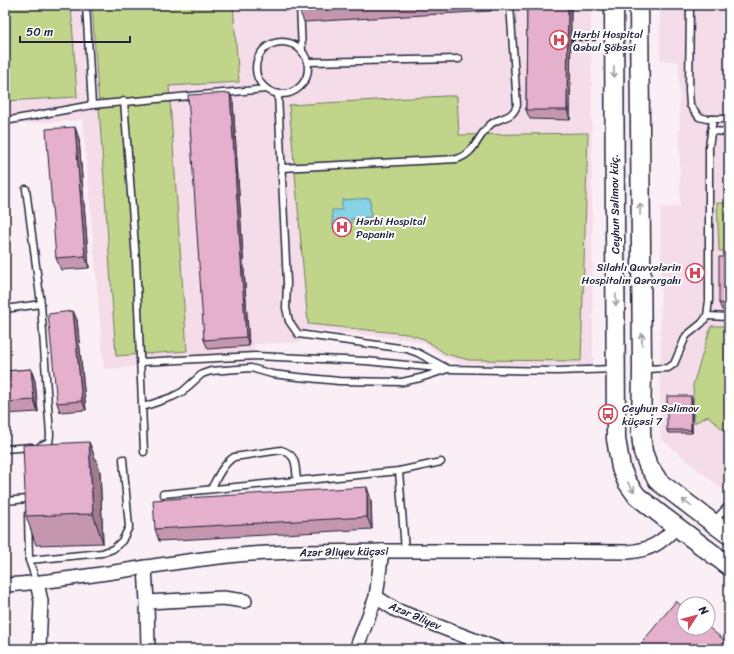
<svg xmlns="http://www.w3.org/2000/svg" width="734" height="654" font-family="Sriracha,sans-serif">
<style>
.built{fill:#f4dce8}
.green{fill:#c0d58a;stroke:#717c62}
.water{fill:#86d3e5;stroke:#5e8ca1}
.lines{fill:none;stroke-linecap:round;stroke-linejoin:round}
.service-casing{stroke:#22223b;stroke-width:9}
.minor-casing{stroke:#22223b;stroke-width:16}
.secondary-casing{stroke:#22223b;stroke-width:21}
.path{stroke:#22223b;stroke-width:2.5;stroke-dasharray:4 3;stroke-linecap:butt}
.service{stroke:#fff;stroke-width:6}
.minor{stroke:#fff;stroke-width:13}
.secondary{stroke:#fff;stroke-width:18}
.wall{fill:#c597af;stroke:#22223b}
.shaded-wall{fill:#a07b8e;stroke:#22223b}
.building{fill:#e5b0cb;stroke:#22223b}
.oneway{stroke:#9c9ca7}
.labels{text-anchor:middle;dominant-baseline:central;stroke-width:4;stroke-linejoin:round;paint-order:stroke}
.poi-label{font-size:11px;fill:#22223b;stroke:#fff;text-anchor:start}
.street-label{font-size:11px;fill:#22223b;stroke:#fff}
</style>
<rect width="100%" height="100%" fill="#faeff5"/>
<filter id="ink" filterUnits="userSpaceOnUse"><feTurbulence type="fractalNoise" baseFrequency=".025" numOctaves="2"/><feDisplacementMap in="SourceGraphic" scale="8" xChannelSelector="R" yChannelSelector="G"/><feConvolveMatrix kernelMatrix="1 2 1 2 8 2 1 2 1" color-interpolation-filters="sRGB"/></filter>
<g filter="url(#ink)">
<g class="built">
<path d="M5 5H591L593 365H498L462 363 446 358 425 344 413 340 308 329 300 342 255 344 249 358 104 369 83 120 5 125Z"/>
<path d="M660 5H729V495L660 438 661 208 680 206 679 62 660 60Z"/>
</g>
<g class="green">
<path d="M5 5H71L77 97 5 101Z"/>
<path d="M92 5H233L239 82 169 86 187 351 116 356Z"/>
<path d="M446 96H457L459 135 588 133 581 361 469 360 446 354 424 339 407 334 308 324 289 105Z"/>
<path d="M717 203H729V251H719Z"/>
<path d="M711 326H729V435L708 416 694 423 693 385Z"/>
</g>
<path class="water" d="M370 198 371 217 351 219V228L333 229 332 210H342V200Z"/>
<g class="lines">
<g class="service-casing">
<g id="service">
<path d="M86 5 92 105"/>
<path d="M300 5 302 51"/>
<path d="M690 5 689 90 690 105 699 117 707 119H729"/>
<circle cx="282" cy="68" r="26"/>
<path d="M308 62 459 59"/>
<path d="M278 94 287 283 286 308 289 321 298 334 407 349 418 353 448 369 557 371 615 369"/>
<path d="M124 101 136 260 144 452"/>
<path d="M5 121 92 105 266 89"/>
<path d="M711 131 729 132"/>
<path d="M281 168 457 159C476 153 477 136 491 124 501 116 512 120 517 105L510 5"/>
<path d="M26 189 41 304 50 435 49 442 40 446"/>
<path d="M5 309 41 304"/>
<path d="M707 316 729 317"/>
<path d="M141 362 255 356 366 361 448 369 420 378 402 382 339 381 298 377 272 374 251 368 211 371 202 374 182 392 172 397 143 407"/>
<path d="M644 369 668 368 674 364 686 336 702 323 707 316 709 300V147L713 119"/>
<path d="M5 449 31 447"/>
<path d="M399 471 405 551"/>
<path d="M211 489C217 478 223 464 234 457L281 450C298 455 295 466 297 481"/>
<path d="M163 494 399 471 441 462"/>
<path d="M5 501 27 499"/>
<path d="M28 514 29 560 37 583"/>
<path d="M714 521 729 505"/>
<path d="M29 560 102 553 113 549 122 541 129 527 123 459"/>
</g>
</g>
<g class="minor-casing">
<g id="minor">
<path d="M382 551 376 597 396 610 498 649"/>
<path d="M145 567 147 602 148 649"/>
<path d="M37 583 41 601 39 649"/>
<path d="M5 585C87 580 168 560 251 554 295 551 339 552 383 551 465 551 546 551 628 552 651 550 661 543 676 527"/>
<path d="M147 602 223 598 245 601"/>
<path d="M358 644 376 597"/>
</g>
</g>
<g class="secondary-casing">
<g id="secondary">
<path d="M614 5 616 439 621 468 627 482 637 496 665 518 729 566"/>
<path d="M639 5 642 369 641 434 643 452 648 465 659 482 729 535"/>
</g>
</g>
<path class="path" d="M571 40H599"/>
<use href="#service" class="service"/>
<use href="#minor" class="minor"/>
<use href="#secondary" class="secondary"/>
</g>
<g class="wall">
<path d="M299 5H491V11L304 22 299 10Z"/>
<path d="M527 5H571L570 120 530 119 526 110Z"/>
<path d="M230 93 233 102 249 346 208 349 204 340Z"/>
<path d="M75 127 79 139 89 268 61 270 56 258Z"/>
<path d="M729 257V310H722L719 303Z"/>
<path d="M73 311 77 320 86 410 60 412 57 403Z"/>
<path d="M31 369 35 381 38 412 5 414V371Z"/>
<path d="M691 396 692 399V433H668L667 430Z"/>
<path d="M89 442 100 471 103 543 36 545 26 516Z"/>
<path d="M371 499 372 529 159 541 155 529Z"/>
</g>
<g class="shaded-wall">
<path d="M489 5H491V11Z"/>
<path d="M568 5H571L570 120 567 110Z"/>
<path d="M230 93 233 102 249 346 246 337Z"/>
<path d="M75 127 79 139 89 268 85 256Z"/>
<path d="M73 311 77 320 86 410 82 401Z"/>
<path d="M31 369 35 381 38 412 34 400Z"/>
<path d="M691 396 692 399V433L691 430Z"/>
<path d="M89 442 100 471 103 543 93 514Z"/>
<path d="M367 487 371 499 372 529 367 517Z"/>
<path d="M729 644V649H725Z"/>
</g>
<g class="building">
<path d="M299 5H386L299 10Z"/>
<path d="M527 5H568L567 110H526Z"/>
<path d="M230 93 246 337 204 340 188 95Z"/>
<path d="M75 127 85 256 56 258 46 129Z"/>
<path d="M719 257H729V304L719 303Z"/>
<path d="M73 311 82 401 57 403 48 314Z"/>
<path d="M31 369 34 400 5 402V371Z"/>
<rect x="667" y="396" width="24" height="34"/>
<path d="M89 442 93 514 26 516 23 445Z"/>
<path d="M367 487V517L155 529 153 500Z"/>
<path d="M676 601 684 608V628H708V627L729 644 725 649H643L639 646Z"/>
</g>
<defs><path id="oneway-shaft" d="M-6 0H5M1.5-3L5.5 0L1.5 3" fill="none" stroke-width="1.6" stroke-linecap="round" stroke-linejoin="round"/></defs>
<g class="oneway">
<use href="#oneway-shaft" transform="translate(614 72) rotate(90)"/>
<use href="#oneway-shaft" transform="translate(640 209) rotate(-91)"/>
<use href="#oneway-shaft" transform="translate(616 300) rotate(89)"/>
<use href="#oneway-shaft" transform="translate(642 339) rotate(-91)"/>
<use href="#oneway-shaft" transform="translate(631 487) rotate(55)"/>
<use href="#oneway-shaft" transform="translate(687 503) rotate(-144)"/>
</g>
</g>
<defs>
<g id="hospital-ring" transform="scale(1)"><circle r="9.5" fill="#fff" stroke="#d1495b" stroke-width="1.5"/><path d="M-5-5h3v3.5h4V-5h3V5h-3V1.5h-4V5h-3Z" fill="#d1495b"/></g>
<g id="bus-ring" transform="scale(1)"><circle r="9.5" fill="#fff" stroke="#d1495b" stroke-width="1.5"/><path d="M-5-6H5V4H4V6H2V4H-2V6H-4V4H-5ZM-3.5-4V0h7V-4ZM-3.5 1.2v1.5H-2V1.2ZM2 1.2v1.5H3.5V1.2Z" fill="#d1495b"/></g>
</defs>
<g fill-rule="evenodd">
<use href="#hospital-ring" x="559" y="40"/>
<use href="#hospital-ring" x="342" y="227"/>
<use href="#hospital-ring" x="695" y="273"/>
<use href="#bus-ring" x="608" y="414"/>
</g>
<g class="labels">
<g class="poi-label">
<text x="573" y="34">Hərbi Hospital<tspan x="573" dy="13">Qəbul Şöbəsi</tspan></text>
<text x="356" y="221">Hərbi Hospital<tspan x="356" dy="13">Papanin</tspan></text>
<text x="681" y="267" text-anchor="end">Silahlı Quvvələrin<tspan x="681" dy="13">Hospitalın Qərargahı</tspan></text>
<text x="622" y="408">Ceyhun Səlimov<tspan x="622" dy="13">küçəsi 7</tspan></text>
</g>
<g class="street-label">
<text transform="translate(615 204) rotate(-91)">Ceyhun Səlimov küç.</text>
<text transform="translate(344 552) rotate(-1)">Azər Əliyev küçəsi</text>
<text transform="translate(415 616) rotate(23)">Azər Əliyev</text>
</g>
</g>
<rect width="734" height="654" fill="none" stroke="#fff" stroke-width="20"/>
<rect x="10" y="10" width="714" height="634" fill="none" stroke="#22223b" stroke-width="1.5" filter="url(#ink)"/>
<g transform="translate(696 616) rotate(54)"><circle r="19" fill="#ffffff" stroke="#a7a7b1"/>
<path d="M0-3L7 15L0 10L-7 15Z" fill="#d1495b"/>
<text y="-6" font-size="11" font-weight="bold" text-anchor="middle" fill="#22223b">N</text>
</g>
<path d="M20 36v6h110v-6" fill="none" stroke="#22223b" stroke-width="2"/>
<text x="26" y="36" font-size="12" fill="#22223b" stroke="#ffffff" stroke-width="3" paint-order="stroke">50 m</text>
</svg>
